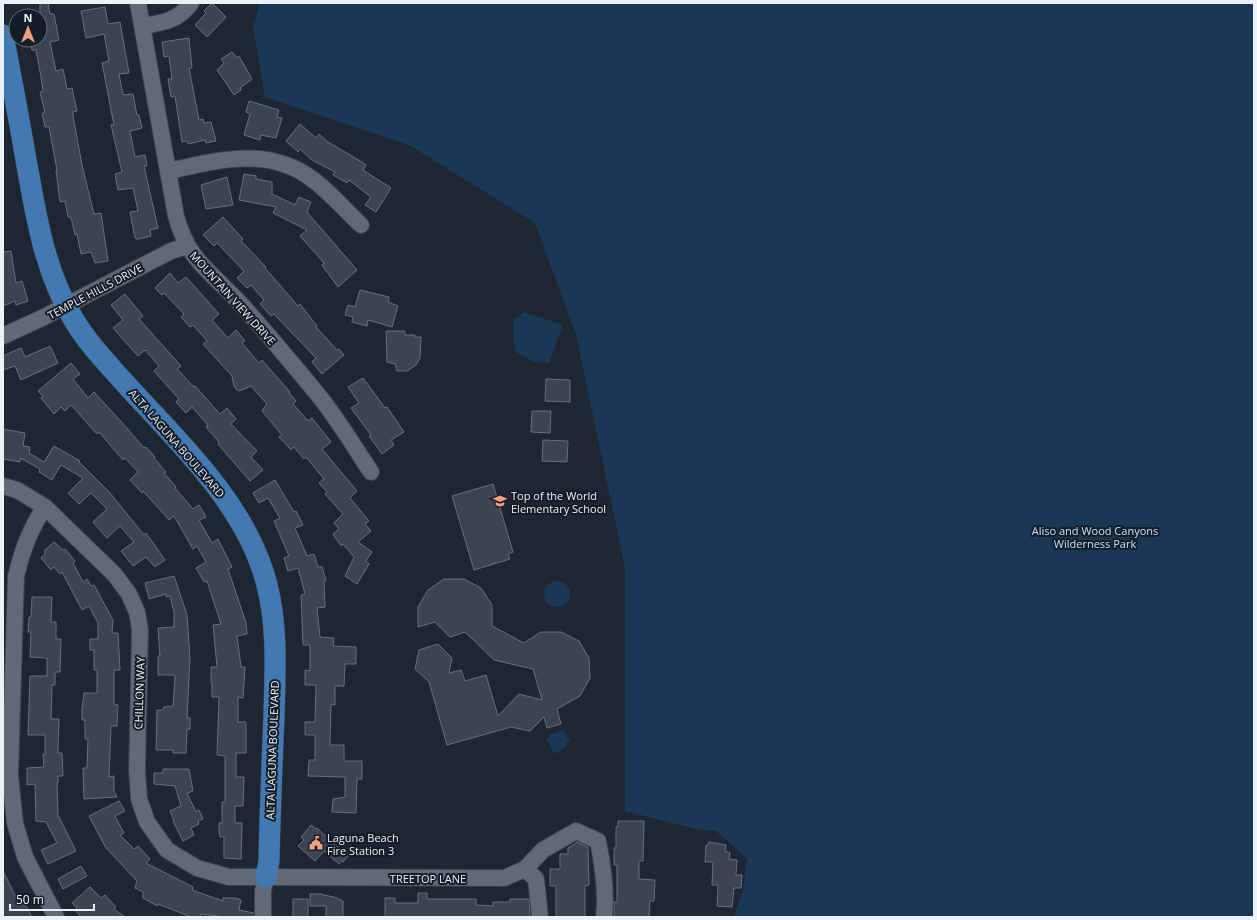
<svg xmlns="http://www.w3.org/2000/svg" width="1257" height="920" font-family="'Open Sans',sans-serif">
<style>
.green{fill:#1b3756}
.building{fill:#3b4551;stroke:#66717e}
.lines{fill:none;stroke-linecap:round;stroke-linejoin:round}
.minor-casing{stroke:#39414a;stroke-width:18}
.major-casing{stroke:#39414a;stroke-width:22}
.minor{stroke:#5f6a76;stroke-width:16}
.major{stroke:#4279b2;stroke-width:21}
.labels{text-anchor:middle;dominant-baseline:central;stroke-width:4;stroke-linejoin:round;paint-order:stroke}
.street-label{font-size:11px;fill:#ecf2f9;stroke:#141d27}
.poi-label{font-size:11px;fill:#ecf2f9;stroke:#141d27;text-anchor:start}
.park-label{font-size:11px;fill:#c9e0fa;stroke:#141d27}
</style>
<rect width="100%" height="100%" fill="#1d2631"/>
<g class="green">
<path d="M260 3H1254V917H734L743 889 747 859 716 831 700 830 625 811V568L576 335 535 223 409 145 265 97 253 28Z"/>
<path d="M524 312 563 325 549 363 534 362 516 352 513 339 514 320Z"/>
<circle cx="557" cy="594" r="13"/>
<path d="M564 730 566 737 570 740 562 750 554 754 546 738H549L548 735Z"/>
</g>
<g class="building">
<path d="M40 3H48L50 14H54L59 40 50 42 56 71 63 69 67 89 72 88 77 111 73 112V116L82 165 94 214 101 213 108 261 95 263 91 252 81 254 77 234 75 235 71 217H68L65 201 60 202 56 170H57L49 127H45L42 113H45L40 92 43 91 41 77 36 50H32L30 40H40Z"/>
<path d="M212 3 226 17 207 37 195 25 206 13 204 11Z"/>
<path d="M105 7 108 24 120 22 129 73 119 74 123 95 133 94 137 115H139L142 128 130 131 135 157 145 155 147 166H144L158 228 150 230 151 236 139 239H136L134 233 130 212 138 211 133 188 118 190 115 174 122 172 111 125H114L102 63 109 61 104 34 86 38 81 11Z"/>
<path d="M189 38 192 68H189L199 120 203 119 204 123 211 122 216 141 206 143 205 140 188 144 187 141 182 142 175 96 171 97 168 79H172L169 56 164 57 162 42Z"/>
<path d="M232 52 237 58 239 56 252 79 240 88 241 90 234 95 217 70 224 63 221 59Z"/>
<path d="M249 101 279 110 277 117 282 118 276 138 261 135 260 140 244 135 250 114 246 112Z"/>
<path d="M300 124 316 138 319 134 328 142 362 162 366 165 363 170 391 188 376 212 365 205 371 197 349 180 347 183 333 175 335 172 312 160 300 149 298 152 286 141Z"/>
<path d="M244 174 256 176V179L272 182V194L295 205 299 197 311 202 307 212 357 270 338 287 322 265 324 263 300 236 307 230 273 213 276 207 239 200Z"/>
<path d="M227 177 233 205 206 209 201 185Z"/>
<path d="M223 217 243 239 241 241 266 267 265 268 298 306 300 304 317 326 316 327 337 350 339 349 344 355 322 374 312 362 316 358 274 314 271 316 260 304 264 300 251 285 247 288 237 278 244 271 217 243 214 246 203 235Z"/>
<path d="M11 251 16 283 22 281 28 301 16 305 15 301 3 306V252Z"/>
<path d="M170 273 178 283 186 277 219 314 212 320 228 338 236 330 245 341 242 343 259 363 262 360 290 392 289 393 296 401 293 404 308 421 312 418 331 442 322 449 357 491 350 498 369 521 365 524 371 531 358 542 372 552 366 561 369 564 357 584 345 576 354 557 343 544 341 546 333 534 339 529 334 523 343 514 325 494 327 492 319 483 324 479 306 457 304 459 294 447 291 450 279 437 282 435 262 411 267 404 251 386 240 391 236 389 234 386 232 376 203 344 207 341 193 325 190 327 181 317 184 314 164 293 162 295 155 288Z"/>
<path d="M360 290 389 297 388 302 398 306 392 327 368 320 367 326 352 322 353 317 345 315 348 305 355 307Z"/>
<path d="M125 294 143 316 139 319 181 366 177 369 194 387 195 386 220 414 227 408 236 419 231 424 257 451 251 457 263 470 250 481 218 444 219 442 206 427 208 425 192 407 186 413 176 402 179 399 154 371 159 366 145 350 138 356 113 328 123 320 111 305Z"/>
<path d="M386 331H405V335H415V337H421L420 358 416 365 407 371H397L395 364 387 362Z"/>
<path d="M50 346 58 363 21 380 15 366 3 370V356L21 348 25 357Z"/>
<path d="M71 363 80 374 73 379 88 398 94 392 126 427 144 448 146 447 155 457 154 458 166 472 164 473 176 487 175 488 193 509 199 505 206 517 199 520 212 543 218 539 232 567 228 569 246 623 247 634 237 636 241 667H245L243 698 238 697V722H246V753H236V777H244L243 806H235V823H242L241 859 224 858V837H220L219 832V823H222V802H225V756L217 755 219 697H212V683H211V667H217L213 625 221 624 207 581 204 582 196 568 206 562 197 546 193 549 174 516 169 520 143 491 142 493 130 480 138 472 125 458 123 460 99 432 97 434 71 405 65 411 61 407 54 414 41 398 43 396 38 391Z"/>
<path d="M363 378 385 408 387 407 404 432 391 440 394 445 382 454 369 436 371 435 351 408 359 403 348 387Z"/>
<path d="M546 379 570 380V402L545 401Z"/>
<path d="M532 411H551L550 433 531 432Z"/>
<path d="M3 429 25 433 23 446 30 447 29 453 44 462 54 446 80 461 79 462 110 493 144 535 146 533 165 560 155 567 146 557 133 566 121 551 134 542 120 526 107 538 93 522 107 509 91 493 79 504 68 493 83 478 61 465 52 480 39 472 40 469 20 458V462L3 459Z"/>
<path d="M543 440 568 441 567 462 542 461Z"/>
<path d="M275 480 294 512 296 511 303 525 295 528 307 556 314 554 318 567H322L326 580 324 581 325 607 317 608 320 637 334 638 333 646 356 647V664H345L344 686H335V705L331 704 330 745H344V761H362V779H357L356 813 332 812 333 799 345 797V777L308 776 309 760H315V735H305V722H315L316 685H305V670L310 671V645H303L301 595 305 594 298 568 288 571 284 558 289 556 274 521 280 518 268 498 259 503 253 493Z"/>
<path d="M493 484 513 552 508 554 510 559 474 570 452 496Z"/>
<path d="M54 542 63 550 65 549 75 561 73 563 83 582 87 579 91 586 94 585 113 620 112 633H118L120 670H114V704L118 705 117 726H111L109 777 114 776V791L117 797 84 799 83 768H87L88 739H85V720H82V709L84 693H97V670H94V650H90V639H98V623L89 606 82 610 62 572 60 574 54 567 51 570 41 558 45 554V550Z"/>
<path d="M174 576 187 615 190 658 187 718H190V729H187L186 753H173V750H156L157 710H163L164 707 173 706 175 677 174 675H158V656H160L158 628 174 627V612L170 596 166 597V594L149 599 145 583Z"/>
<path d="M444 579H464L481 588 492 605V626L524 643 541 632H561L579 641 589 658 590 678 580 696 557 709 561 724 547 728 544 717 530 731 511 727 447 745 429 682 415 669 419 650 438 644 452 658 449 673 461 670 465 681 486 675 498 716 519 694 542 700 533 669 494 660 465 632 450 637 435 622 418 627V607L428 590Z"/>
<path d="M32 597H52L51 622H56V639H61L60 672H55V685H52L51 719H59L58 753H62L63 776H58V783H57L58 815 76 851 48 864 41 850 57 843 46 822 36 821 35 784 27 785V768L44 767 43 754H45V735H28L30 676H47V658L30 657 31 632H28L29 617H31Z"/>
<path d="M163 769H189L193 791 187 793 196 812 199 810 203 819 198 821 199 824 191 828 194 835 183 841 173 821H174L170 811 181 806 175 786 154 784V773H163Z"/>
<path d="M119 801 125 811 115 816 124 833 120 835 134 849 138 846 150 859 146 863 193 887 192 890 223 901V898H236L241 900 239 910 254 913V917H225L201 914 200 917H191L158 904 157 906 143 898V892L135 888 137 881 106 848 89 816Z"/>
<path d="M618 821H644L643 861H639V879L655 880 654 901H650L649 917H614V902H617V865H614V848H616V827H618Z"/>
<path d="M311 825 316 829 317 828 337 847 338 846 349 855 343 862 342 861 339 864 324 851 315 861 298 846 304 840 301 837Z"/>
<path d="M577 842 588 847 589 885 585 886V917H556V886H550V869H560V854H568V848Z"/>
<path d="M709 842 726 845 725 851 730 853 729 859 737 860 736 875H742L741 888H734L732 907 717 906 718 885H712L713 862H705L706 845H708Z"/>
<path d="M81 866 87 876 63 889 58 879Z"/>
<path d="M3 871 16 897 20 895 32 917H3Z"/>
<path d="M90 887 101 898 105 895 116 907 114 909 125 917H81L75 910 77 908 72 903Z"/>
<path d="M418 893H427V899H476V905L493 906V902H510V899H529L530 917H385V898H395V903H418Z"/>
<path d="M310 894H323V895L334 897 343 901V917H326V906H310Z"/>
<rect x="293" y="899" width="15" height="18"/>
</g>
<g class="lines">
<g class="minor-casing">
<g id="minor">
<path d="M138 3 176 216C188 260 209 270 238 301 265 330 290 361 315 391 336 416 353 445 371 472"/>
<path d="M142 26C162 23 178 21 191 3"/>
<path d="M169 171C218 160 268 146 312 179 330 192 345 210 361 225"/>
<path d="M3 336 44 317 171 251 187 246"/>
<path d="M3 486 17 490 45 507 115 575 129 594 137 612 140 630 137 771 139 799 147 822 167 850 197 868 229 877 504 878 525 869 543 850 576 831 598 841C603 866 607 892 604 917"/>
<path d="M45 507C30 528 22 551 16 576L10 776 15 823 25 857 56 917"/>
<path d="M525 869 536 879 540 917"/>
<path d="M263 917V891L266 877"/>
</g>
</g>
<g class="major-casing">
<path id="major" d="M3 35C11 77 19 118 26 160 36 215 44 271 74 320 87 342 105 361 122 380 176 440 247 504 267 585 278 628 275 672 274 716 272 764 270 813 269 861L266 877"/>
</g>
<use href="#minor" class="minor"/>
<use href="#major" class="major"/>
</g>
<defs>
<g id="school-bare" transform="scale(1.08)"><path d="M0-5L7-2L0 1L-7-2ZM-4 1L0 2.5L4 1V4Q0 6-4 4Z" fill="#f2a080" stroke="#141d27" stroke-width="2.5" paint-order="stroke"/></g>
<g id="civic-bare" transform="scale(1.08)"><path d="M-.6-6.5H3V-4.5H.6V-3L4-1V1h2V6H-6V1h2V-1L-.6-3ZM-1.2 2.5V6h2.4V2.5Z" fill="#f2a080" stroke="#141d27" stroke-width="2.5" paint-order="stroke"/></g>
</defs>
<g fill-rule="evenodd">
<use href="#school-bare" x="500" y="501"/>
<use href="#civic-bare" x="316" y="843"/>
</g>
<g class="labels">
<g class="street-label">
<text transform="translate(95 291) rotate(-28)">TEMPLE HILLS DRIVE</text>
<text transform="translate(233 298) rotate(48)">MOUNTAIN VIEW DRIVE</text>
<text transform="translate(177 443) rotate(49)">ALTA LAGUNA BOULEVARD</text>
<text transform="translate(139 693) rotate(-88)">CHILLON WAY</text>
<text transform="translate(272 750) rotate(-88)">ALTA LAGUNA BOULEVARD</text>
<text x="428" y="878">TREETOP LANE</text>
</g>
<g class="poi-label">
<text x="511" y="495">Top of the World<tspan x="511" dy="13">Elementary School</tspan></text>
<text x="327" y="837">Laguna Beach<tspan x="327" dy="13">Fire Station 3</tspan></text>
</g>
<g class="park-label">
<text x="1095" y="530">Aliso and Wood Canyons<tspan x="1095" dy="13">Wilderness Park</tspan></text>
</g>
</g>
<rect width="1257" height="920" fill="none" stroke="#ecf2f9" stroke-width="8"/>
<g transform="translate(28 28)"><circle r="19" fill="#141d27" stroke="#6a727b"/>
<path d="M0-3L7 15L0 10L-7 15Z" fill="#f2a080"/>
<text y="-6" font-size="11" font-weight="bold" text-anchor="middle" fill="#ecf2f9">N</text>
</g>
<path d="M10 904v6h84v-6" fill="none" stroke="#ecf2f9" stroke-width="2"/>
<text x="16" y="904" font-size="12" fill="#ecf2f9" stroke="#141d27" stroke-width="3" paint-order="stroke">50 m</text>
</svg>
